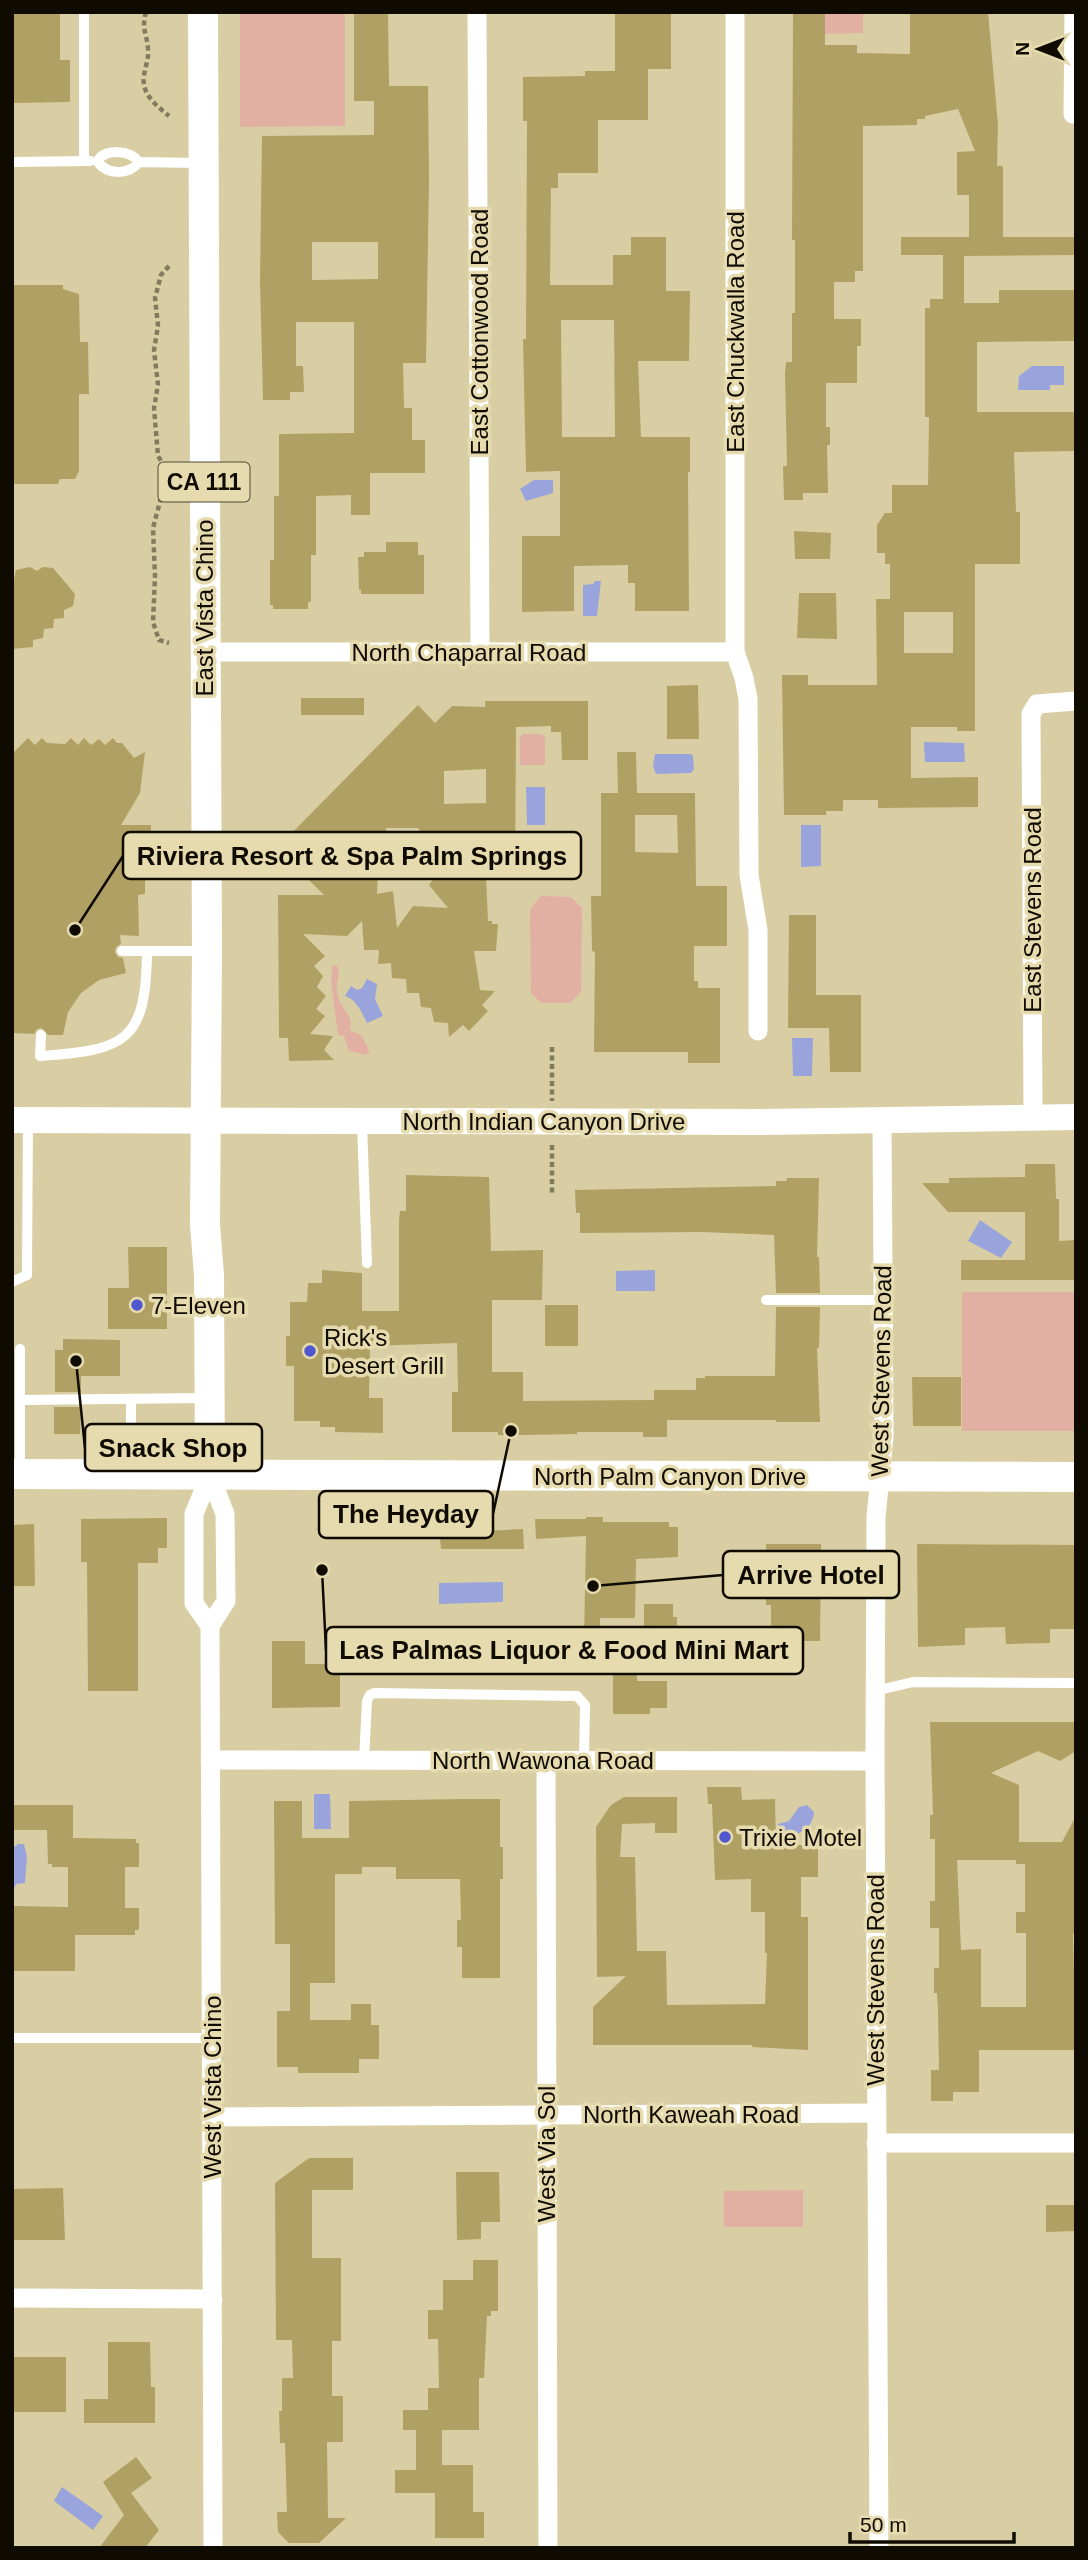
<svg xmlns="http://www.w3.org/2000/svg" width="1088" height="2560" font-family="Helvetica,sans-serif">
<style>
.green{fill:#e2b0a3}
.water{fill:#98a4db}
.building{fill:#b0a063;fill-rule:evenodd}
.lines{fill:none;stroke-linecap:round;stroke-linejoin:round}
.path{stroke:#837b5e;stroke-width:4.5;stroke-dasharray:5 3.5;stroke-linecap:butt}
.lane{stroke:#fff;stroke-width:10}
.street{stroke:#fff;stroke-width:19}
.secondary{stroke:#fff;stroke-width:26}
.primary{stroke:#fff;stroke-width:30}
.poi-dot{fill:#5158cf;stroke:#e6dbaf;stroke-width:2.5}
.labels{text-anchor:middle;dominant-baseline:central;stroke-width:7;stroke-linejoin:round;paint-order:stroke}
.shield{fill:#e6dbaf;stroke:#504935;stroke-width:2}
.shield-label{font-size:23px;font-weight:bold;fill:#0f0b01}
.street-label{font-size:24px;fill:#0f0b01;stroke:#e6dbaf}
.poi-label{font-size:24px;fill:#0f0b01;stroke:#e6dbaf;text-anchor:start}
.leader{fill:none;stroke:#0f0b01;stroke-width:2.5}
.callout-dot{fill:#0f0b01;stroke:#e6dbaf;stroke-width:2.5}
.callout{fill:#e6dbaf;stroke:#0f0b01;stroke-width:2.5}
.callout-label{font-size:26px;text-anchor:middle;font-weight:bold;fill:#0f0b01}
</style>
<rect width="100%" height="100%" fill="#d9cea3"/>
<g class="green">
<path d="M240 12H345V126L240 127Z"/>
<path d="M825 12H863V33L825 34Z"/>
<path d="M523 734H542L545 738V765H520V738Z"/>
<path d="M541 896 571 897 582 908 581 992 570 1003H541L531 993 530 909Z"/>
<path d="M333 965 337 966C341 975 336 980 337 989 337 1001 345 1009 351 1020L350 1030 361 1035 370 1052 365 1055 349 1051 344 1036 338 1035 331 981Z"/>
<rect x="962" y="1292" width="114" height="139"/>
<path d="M803 2190V2227H724V2191Z"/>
</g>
<g class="water">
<path d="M1032 366H1064V385H1050V390H1018L1019 376Z"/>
<path d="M534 480H553V493L526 501 520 489Z"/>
<path d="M595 581H601L597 616H583V585L593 584Z"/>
<path d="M924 742 964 743 965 762H925Z"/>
<path d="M655 754H691L693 756 694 769 691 773 656 774 653 766Z"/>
<path d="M526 787H545V825H527Z"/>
<path d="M801 825H821V866L801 867Z"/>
<path d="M367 979 377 984 375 999 383 1016 367 1023C362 1013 357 1000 345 996L351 986 357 990 362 988Z"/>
<path d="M792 1038H813L812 1076H793Z"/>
<path d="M980 1220 1012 1242 1001 1258 968 1241Z"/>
<path d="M655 1270V1291H616V1271Z"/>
<path d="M503 1582V1602L439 1604V1583Z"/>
<path d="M314 1794H330L331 1829H314Z"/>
<path d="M807 1805 814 1812C814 1829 791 1843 778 1831V1824L789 1821 799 1807Z"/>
<path d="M17 1844H24L27 1857 25 1883 16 1884 15 1887H12V1847L17 1846Z"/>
<path d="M62 2487 103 2516 93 2530 54 2501Z"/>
</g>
<g class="building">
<path d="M12 12H60V60H70V102L12 103Z"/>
<path d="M354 12H388L389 86H428L429 178 426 363H403L404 408H412V440H425V473H370V515H351V495L316 496V555H311V602H308V609H273V605H270V560H274V496H279V434L354 433V322H296V366H303L304 392H290V400H263L260 280 262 136 374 135V101H354ZM312 242H378V279L312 280Z"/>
<path d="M615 12H671V69H648V120H598V173H558V188H551L550 285H613V255H631V237H666V291H690L689 361H638L641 437H690V472H688L689 611H635V583H628V565L574 566V611L522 612V536H560V471L526 472 523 339H526L527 121H523V77L585 76V71H615ZM561 320H614L615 437H562Z"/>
<path d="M793 12H825V45H857V53L910 54V12H988L998 125 997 166H1003V237H1076V255L964 256V303H999V290H1076V341L977 342V412H1076V451L1014 452 1016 512H1020V564H975V731H957V727H911V778L978 777V807L878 808V800H843V811H826V815H784L782 675H808V685H877L876 599H890V564H885V553H877V525L885 513H892V485H928L929 417H925V308H930V299H943V255H901V237H969V195H957V152L975 151 958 109 925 116V119H917V125L863 126V271H855V282H834V319H861V346H857V383H826V427H830V445H827L828 493H803V500H784L783 466H787L785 375 786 362H792V313H795V240H792ZM904 612H953V653H904Z"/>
<path d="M14 285H63V289L79 294 80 342H88L89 394H79V471L75 479H60L58 484H12Z"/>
<path d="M794 531 831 533 830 559H795Z"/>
<path d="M386 542H418V555H424V594H361V590H359L358 557H364V552H386Z"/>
<path d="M30 567 37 571 43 567 53 568 75 594 73 606 64 610V618L54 619 53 628 44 629 43 638 33 640V647L12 649V580H14L16 570Z"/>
<path d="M799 593H836L837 639 797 638Z"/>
<path d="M698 685 699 739H667V686Z"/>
<rect x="301" y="698" width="63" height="17"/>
<path d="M485 701H588V760H562L561 732H551V726L516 727 515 877H486L488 921H492V924H498L496 951H474L480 990 495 991 482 1005 488 1011 469 1031 463 1025 449 1037 448 1023 434 1022 431 1008 421 1007 419 993H407L406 979 392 978 391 963 378 964 379 950H364L362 921 347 936 303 934 325 956 314 966 323 976 317 987 326 996 316 1009 325 1016 310 1034 333 1036 324 1050 334 1060 289 1061 288 1038H279L278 895H324L296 867 300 863 281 844 418 705 435 723 452 706 485 707ZM486 769V803L444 804V771ZM386 828H418L438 854 428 866 436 875 429 885 448 908 413 906 397 928 393 891 377 894 379 841H387Z"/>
<path d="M28 738 35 745 42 738 47 743 65 744 71 738 78 745 84 738 91 745 99 739 105 745 113 738 117 743H122L134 758 145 752 140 793 121 825H151L150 860H145V894L138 895 139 936 120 935 121 944 116 947 115 952 118 957 123 958 126 973 99 980 81 993 68 1012 63 1035H48L42 1028 37 1029 34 1034 12 1033V754Z"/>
<path d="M617 752H636L637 793H695L696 886H727V946H694V981H698V988H720V1063H688V1052H594L595 952 592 951 591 896H601V793H618ZM635 815H677L678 853 635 852Z"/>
<path d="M789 915H816V995H861V1072H830L829 1028H788Z"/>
<path d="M1025 1164H1055L1056 1199H1059V1241L1076 1240V1280H961V1260H1025V1212H948L922 1183H949V1178L1025 1177Z"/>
<path d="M406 1175 489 1177 491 1251 543 1250 542 1300H492V1372H523V1401L654 1400V1390H696V1378H705V1376H775L776 1307H820L819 1348H817L820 1422H776V1420H667V1437H643V1432H577V1434L524 1435H498V1432H452V1392H458L457 1343 370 1346 369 1398H383V1433L335 1432V1427H320V1421H294V1366H286V1336H290V1302H307L308 1283H322V1270L362 1273V1311H399V1220L400 1211H406Z"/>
<path d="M787 1178H819L817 1257H819L820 1293H776L774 1235 702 1232 580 1233V1213H576L575 1190 776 1186V1181H787Z"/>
<path d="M128 1247H167V1329H108V1288H129Z"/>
<rect x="545" y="1305" width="33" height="41"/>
<path d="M63 1339 120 1340V1376H81V1392H55V1350H63Z"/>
<path d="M912 1377H961V1426H913Z"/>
<path d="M54 1407H81L80 1434H54Z"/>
<path d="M586 1517H603V1522H669V1527H678V1557L636 1559 635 1618H600L601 1654 387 1660V1642L475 1638V1640H584L586 1536 536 1539 535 1519H586Z"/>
<path d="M167 1518V1548H158V1563H138V1691H88L87 1562H81V1519Z"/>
<path d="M459 1518 482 1519 484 1531 523 1529 524 1549H441L440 1538 359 1537V1521Z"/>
<path d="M34 1524 35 1586H12V1525Z"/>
<path d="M766 1544H821L820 1641H771V1605H766Z"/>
<path d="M917 1544 1076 1545V1629H1050V1643L1006 1644 1005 1627 965 1628V1645L918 1647Z"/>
<path d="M644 1604H673V1617H677V1638L644 1637Z"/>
<path d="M272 1641H305V1664H340V1707L272 1708Z"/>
<path d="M613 1671H637V1681H667V1708H650V1714H613Z"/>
<path d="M930 1722H1076V1751L1060 1761 1038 1751 991 1773 1019 1785V1842H1062L1076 1816V1934H1073L1076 2050H979V2092H953V2101H931V2070H939L938 2010 937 1993H934V1968H939V1928H930V1901H935V1839H930V1815H933ZM957 1860H1016V1864H1025V1912H1016V1933H1026V2007H981V1949L961 1950Z"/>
<path d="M707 1787H741L742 1800 775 1799 776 1845H818V1877H801V1917H808V2050L752 2047V2045H593V2007L626 1976 597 1977 596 1827 611 1805 624 1797H677V1833H655V1823L622 1824 620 1857H635L637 1951H666L667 2005 765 2004 767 1953H765V1912H751V1879L715 1880 712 1804H708Z"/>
<path d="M461 1799H500V1847H503V1879H500V1978H462V1947H457V1920H461L460 1879H396V1867H362V1874H335V1983H310V2020H351V2004H371V2025H379V2059H359V2073H298V2067H277V2011H290V1944H275L274 1801H302V1838H349V1801Z"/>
<path d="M12 1805H73V1838L136 1839V1843H139V1867H125V1908H139V1930H135V1935H75V1971H12V1906L68 1907V1867H52V1864H48L47 1830H12Z"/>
<path d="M309 2158H353V2190H312V2258H341V2341H332V2396H343V2442H327L328 2518H346L319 2543H289L278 2532 277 2512H287L285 2443H280L279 2411H282V2378H293L292 2340H276L275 2183Z"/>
<path d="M456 2172H499L500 2222H481V2239L457 2240Z"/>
<path d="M63 2188 65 2240H12V2189Z"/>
<path d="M1046 2205H1076V2231L1046 2232Z"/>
<path d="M473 2260H498V2311H491V2316H487L484 2378H479V2430H442V2465H473V2512H484V2538H435V2493H395V2470H416V2430H403V2410H428V2388H439L438 2339H428V2310H443V2280H473Z"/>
<path d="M108 2342H150L151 2387H155V2423H84V2399H108Z"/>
<rect x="12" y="2357" width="54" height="55"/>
<path d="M136 2457 152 2478 131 2493 159 2530 145 2548H99L124 2515 103 2482Z"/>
</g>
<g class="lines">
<g class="path">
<path d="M146 12C141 29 147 33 148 49 149 59 145 67 144 76 141 94 157 106 169 116"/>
<path d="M169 266 161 275 155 298 158 326 154 350 158 385 154 408 158 456 163 464 162 494 153 528 155 576 153 622 159 640 169 643"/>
<path d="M552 1047V1101"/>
<path d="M552 1145V1193"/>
</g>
<g class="lane">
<path d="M84 161V12"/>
<path d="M12 162 90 161"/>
<path d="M139 162C128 176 107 175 97 161 106 148 130 150 139 162L200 163"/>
<path d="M122 951H203"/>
<path d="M41 1035 40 1056C126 1050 146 1042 147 951"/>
<path d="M362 1124 367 1263"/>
<path d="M12 1282 27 1275 28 1120"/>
<path d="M766 1300H883"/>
<path d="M20 1349V1470"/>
<path d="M131 1399V1472"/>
<path d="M20 1400 205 1398"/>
<path d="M875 1691 913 1682 1076 1683"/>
<path d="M364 1760 367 1701 370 1695 374 1693 577 1696 585 1705 584 1760"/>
<path d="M12 2038H212"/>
</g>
<g class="street">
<path d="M477 12 480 652"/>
<path d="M735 12V652L744 678 748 699 749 875 758 930V1031"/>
<path d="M1073 114 1074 12"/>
<path d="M204 652H735"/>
<path d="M1033 1117 1031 714 1037 704 1076 701"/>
<path d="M210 1475 225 1514 226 1601 210 1626 213 2548"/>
<path d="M210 1626 194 1603V1514L210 1475"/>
<path d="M210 1760 875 1761"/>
<path d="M546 1760 548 2548"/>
<path d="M212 2117 876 2113"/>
<path d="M876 2143H1076"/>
<path d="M12 2298 213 2299"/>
<path d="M879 2548 875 1761 876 1517 884 1437 882 1119"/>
</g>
<path class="secondary" d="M12 1120 760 1122 1076 1117"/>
<g class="primary">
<path d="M203 12 207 951 205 1224 209 1276 210 1475"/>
<path d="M12 1474 1076 1477"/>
</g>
</g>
<g class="poi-dot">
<circle cx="137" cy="1305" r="7"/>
<circle cx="310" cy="1351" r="7"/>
<circle cx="725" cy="1837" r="7"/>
</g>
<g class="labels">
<rect class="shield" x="158.5" y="462.5" width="91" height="39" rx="5"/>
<g class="shield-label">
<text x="204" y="482">CA 111</text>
</g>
<g class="street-label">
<text transform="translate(479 332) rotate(-90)">East Cottonwood Road</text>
<text transform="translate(735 332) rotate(-90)">East Chuckwalla Road</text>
<text transform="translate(204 608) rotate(-90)">East Vista Chino</text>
<text x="469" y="652">North Chaparral Road</text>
<text transform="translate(1032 910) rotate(-90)">East Stevens Road</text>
<text x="544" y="1121">North Indian Canyon Drive</text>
<text transform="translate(881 1371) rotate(-89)">West Stevens Road</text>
<text x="670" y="1476">North Palm Canyon Drive</text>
<text x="543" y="1760">North Wawona Road</text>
<text transform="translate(875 1980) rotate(-90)">West Stevens Road</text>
<text transform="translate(212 2087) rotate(-90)">West Vista Chino</text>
<text x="691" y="2114">North Kaweah Road</text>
<text transform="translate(546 2154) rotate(-90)">West Via Sol</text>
</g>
<g class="poi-label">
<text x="151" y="1305">7-Eleven</text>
<text x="324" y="1337">Rick's<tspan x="324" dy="28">Desert Grill</tspan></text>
<text x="739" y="1837">Trixie Motel</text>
</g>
</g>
<path class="leader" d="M75 930L123 856M76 1361L85 1448M511 1431L493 1514M593 1586L723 1575M322 1570L326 1650"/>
<g class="callout-dot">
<circle cx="75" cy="930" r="7"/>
<circle cx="76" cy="1361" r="7"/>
<circle cx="511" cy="1431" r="7"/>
<circle cx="593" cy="1586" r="7"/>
<circle cx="322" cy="1570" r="7"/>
</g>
<g class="callout">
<rect x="123" y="832" width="458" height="47" rx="7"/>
<rect x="85" y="1424" width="177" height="47" rx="7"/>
<rect x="319" y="1491" width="174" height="47" rx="7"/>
<rect x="723" y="1551" width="176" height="47" rx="7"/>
<rect x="326" y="1627" width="477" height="47" rx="7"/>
</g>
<g class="callout-label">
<text x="352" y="865">Riviera Resort &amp; Spa Palm Springs</text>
<text x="173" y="1457">Snack Shop</text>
<text x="406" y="1523">The Heyday</text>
<text x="811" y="1584">Arrive Hotel</text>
<text x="564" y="1659">Las Palmas Liquor &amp; Food Mini Mart</text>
</g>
<rect width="1088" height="2560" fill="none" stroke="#0f0b01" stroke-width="28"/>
<g transform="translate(1039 49) rotate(270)" stroke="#e6dbaf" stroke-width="5" paint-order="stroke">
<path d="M0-5L12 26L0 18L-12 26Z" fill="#0f0b01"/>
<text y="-10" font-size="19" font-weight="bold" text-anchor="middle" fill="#0f0b01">N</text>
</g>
<path d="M850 2532v10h164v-10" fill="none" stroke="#0f0b01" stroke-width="3.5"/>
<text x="860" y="2532" font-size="21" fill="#0f0b01" stroke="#e6dbaf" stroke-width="5" paint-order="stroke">50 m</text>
</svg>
